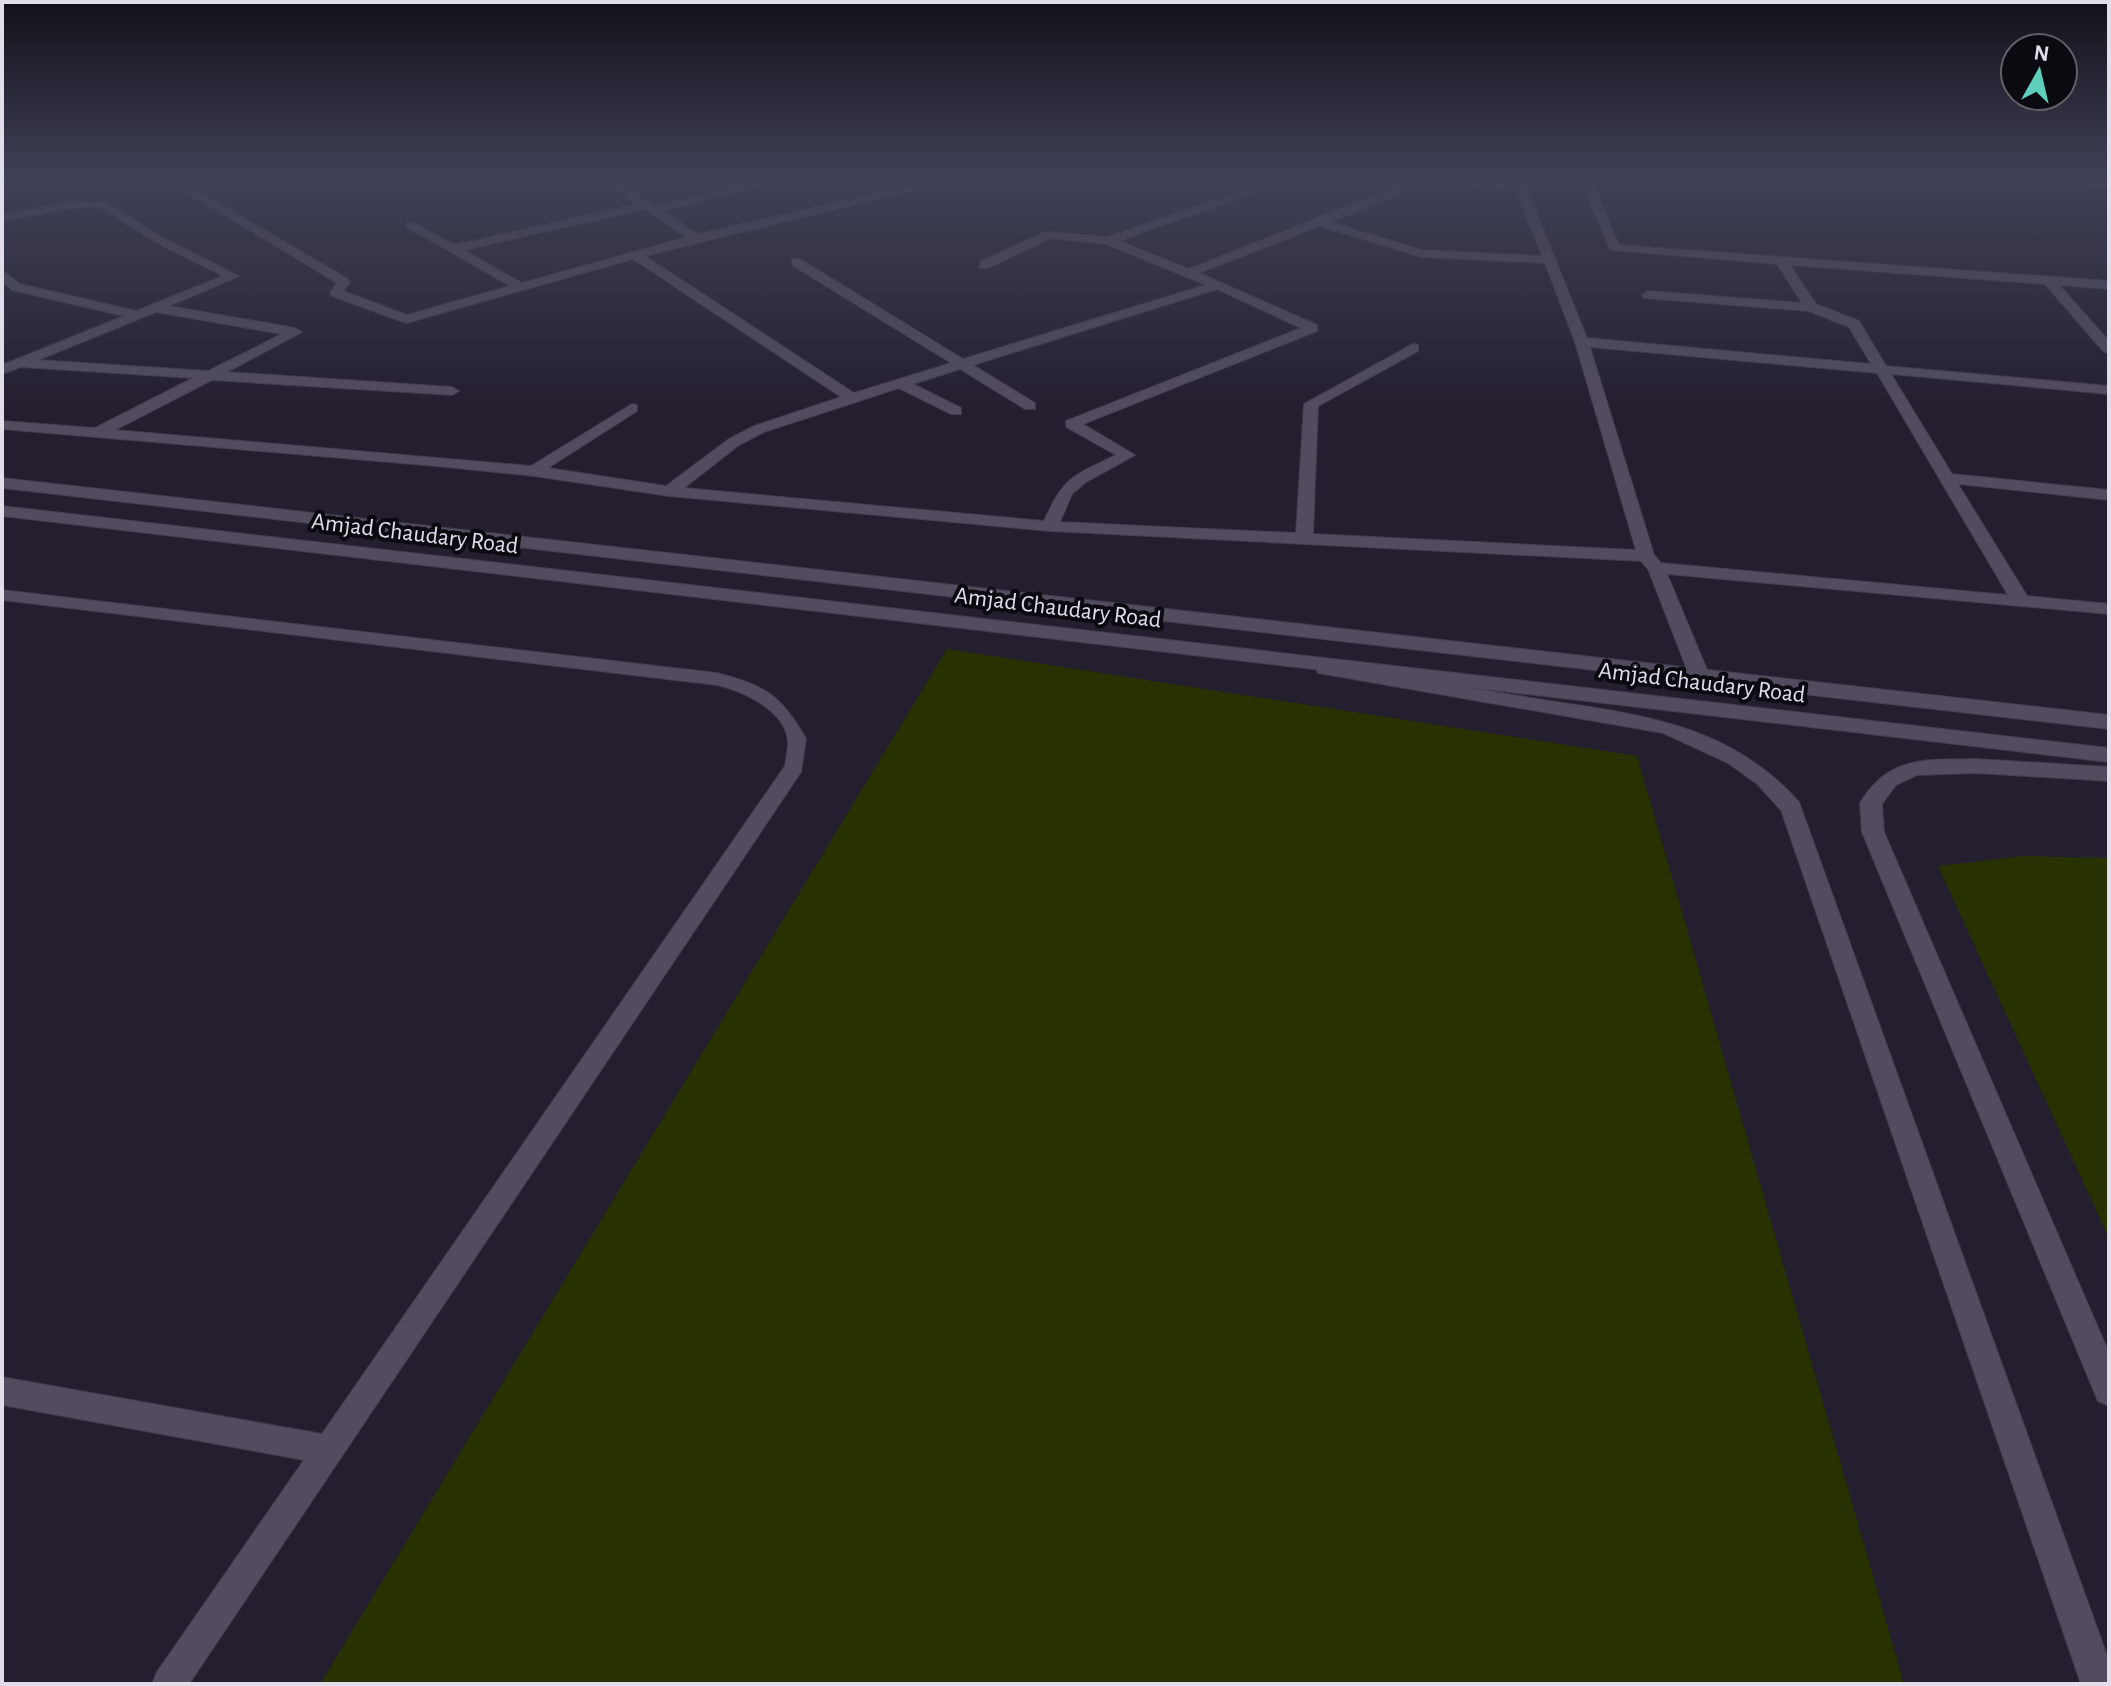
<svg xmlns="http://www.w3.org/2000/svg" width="2111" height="1686" font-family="'Alegreya Sans',sans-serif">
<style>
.green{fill:#273200}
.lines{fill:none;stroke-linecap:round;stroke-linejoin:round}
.service-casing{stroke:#413b49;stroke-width:2}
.minor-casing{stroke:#413b49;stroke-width:2}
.tertiary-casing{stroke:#413b49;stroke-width:2}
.secondary-casing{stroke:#413b49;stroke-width:2}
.service{fill:#534c5e;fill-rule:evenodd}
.minor{fill:#534c5e;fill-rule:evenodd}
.tertiary{fill:#534c5e;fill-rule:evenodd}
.secondary{fill:#534c5e;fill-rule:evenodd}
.labels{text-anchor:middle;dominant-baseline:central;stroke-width:8;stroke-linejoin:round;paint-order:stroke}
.street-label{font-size:24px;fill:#e2dee9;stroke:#0c0a11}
</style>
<rect width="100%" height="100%" fill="#241e2e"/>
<g class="green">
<path d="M947 649 1637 756 1904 1684H320Z"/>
<path d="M2024 856 2109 858V1238L1938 866Z"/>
</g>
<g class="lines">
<g class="service-casing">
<path id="service" d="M2 590 717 673C765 685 782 696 806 739L801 772 189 1684H152L157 1672 304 1460 2 1405V1377L322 1434 785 766C786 759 788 749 788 741 785 710 743 691 717 685L2 600Z"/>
</g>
<g class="minor-casing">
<g id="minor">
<path d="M162 177H174L348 279 350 282 343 291 407 315 510 286 407 227V223L411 222 455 245 637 204 599 177 616 180 649 177 623 185 656 206 774 177H792L663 211 698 234 948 177H967L645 256 854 393 951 363 792 265V259H800L963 359 1206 285 1106 244 1051 238 988 268H980V262L1045 232 1107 237 1284 177H1299L1119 241 1189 269 1420 177H1450L1515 185 1512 177H1522L1587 338 1871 364 1849 327 1809 311 1644 298 1642 295 1648 291 1802 303 1777 264 1610 250 1580 177H1590L1619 245 2109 281V289L2059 285 2109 341V353L2104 352 2045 284 1790 265 1816 304 1859 321 1886 366 2109 386V394L1891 374 1952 474 2109 490V500L1958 484 2027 596 2109 604V614L1667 574 1710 677 1700 683 1690 677 1648 569 1641 561 1050 531 669 496 534 476 436 466 2 429V421L95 428 193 378 21 367 2 374V365L124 316 12 290 2 281V270L20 284 136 311 223 276 161 245 99 207 72 208 2 221V215L72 202H105L169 241 239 276 169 306 295 328 302 332 227 372 452 387 459 391 452 395 212 380 115 430 531 466 632 404 637 405V411L548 468 666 486 729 439 754 426 841 397 633 259 406 323 332 296 330 293 337 283ZM1433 181 1517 192 1542 256 1422 250 1330 222ZM645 209 687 237 522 283 464 250ZM1320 226 1421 257 1545 263 1575 342 1636 550 1313 534 1318 406 1418 351V345L1413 344 1304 404 1296 533 1060 522 1072 494 1086 482 1135 455 1083 424 1317 331V325L1199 273ZM1217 289 1301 328 1066 421V427L1116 455C1073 476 1064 476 1044 521L684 488 739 445 764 432 899 388 951 414H961V408L913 384 960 369 1025 409H1035V403L973 365ZM156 312 282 334 208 371 38 360ZM1590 347 1877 373 2008 595 1661 563 1654 555Z"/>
<path d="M1086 177H1099L1109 181 1141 177 1108 188Z"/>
<path d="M1979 177 2109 181V187L1984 180Z"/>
</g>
</g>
<g class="tertiary-casing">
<g id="tertiary">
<path d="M1325 663C1392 674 1458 685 1525 697 1628 714 1724 718 1799 802L2109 1661V1684H2081L1781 810 1757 784 1728 763 1663 733 1318 673 1316 669Z"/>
<path d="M1976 759 2109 767V781L1976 773 1917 775 1896 785 1882 804 1884 832 2109 1353V1406L2098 1401 1862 832 1860 803C1889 755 1927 760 1976 759Z"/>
</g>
</g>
<g class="secondary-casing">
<g id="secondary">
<path d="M2 478 2109 715V729L2 488Z"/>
<path d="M2 506 2109 748V762L2 516Z"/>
</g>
</g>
<use href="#service" class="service"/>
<use href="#minor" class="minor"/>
<use href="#tertiary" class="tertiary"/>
<use href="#secondary" class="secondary"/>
</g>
<linearGradient id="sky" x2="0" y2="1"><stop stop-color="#141019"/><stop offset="0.43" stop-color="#3f4157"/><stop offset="1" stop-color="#3f4157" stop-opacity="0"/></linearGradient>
<rect width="2111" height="413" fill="url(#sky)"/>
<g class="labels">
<g class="street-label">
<text transform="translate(415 534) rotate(7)">Amjad Chaudary Road</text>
<text transform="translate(1058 608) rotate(7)">Amjad Chaudary Road</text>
<text transform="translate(1702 683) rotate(7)">Amjad Chaudary Road</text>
</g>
</g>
<rect width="2111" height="1686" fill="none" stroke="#e2dee9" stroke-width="8"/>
<g transform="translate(2039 72) rotate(8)"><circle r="38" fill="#0c0a11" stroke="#625f67" stroke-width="2"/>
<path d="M0-6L14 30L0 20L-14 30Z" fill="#5cceba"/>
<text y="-12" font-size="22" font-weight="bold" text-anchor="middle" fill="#e2dee9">N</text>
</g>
</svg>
